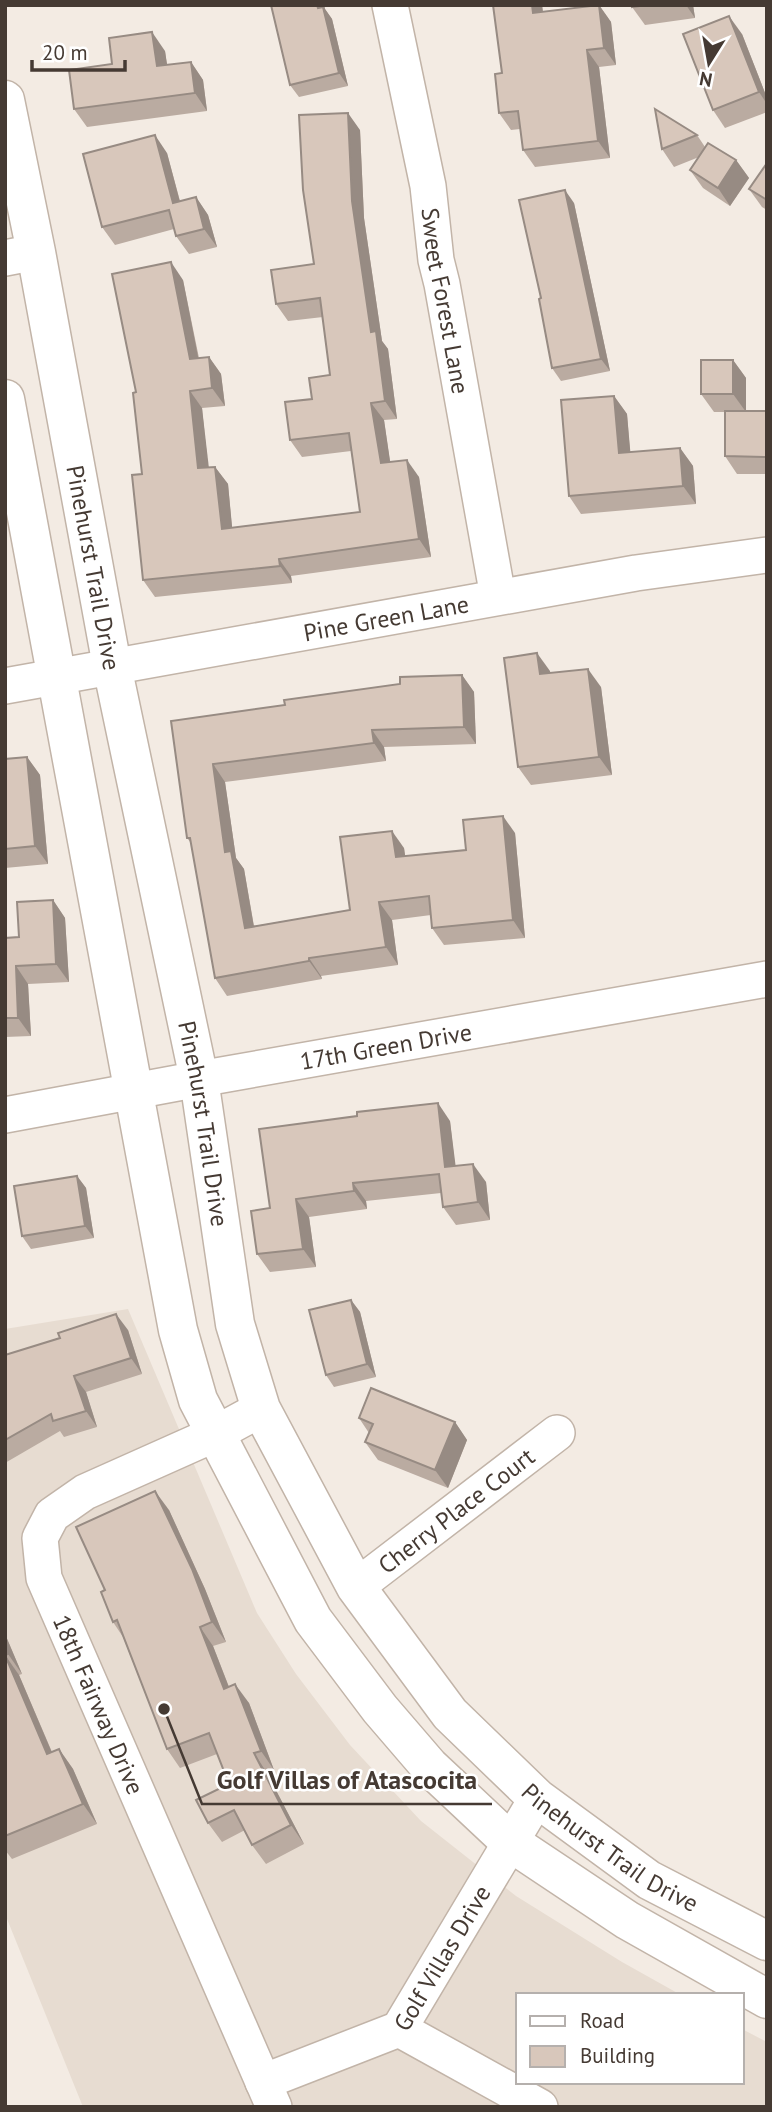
<svg xmlns="http://www.w3.org/2000/svg" width="772" height="2112" font-family="'PT Sans',sans-serif">
<style>
.residential{fill:#e7dcd1}
.lines{fill:none;stroke-linecap:round;stroke-linejoin:round}
.minor-casing{stroke:#c2b4a8;stroke-width:38}
.tertiary-casing{stroke:#c2b4a8;stroke-width:41}
.minor{stroke:#fff;stroke-width:35}
.tertiary{stroke:#fff;stroke-width:38}
.wall{fill:#baaba1}
.shaded-wall{fill:#978b83}
.building{fill:#d8c7bb;stroke:#978b83;stroke-width:2}
.labels{text-anchor:middle;dominant-baseline:central;stroke-width:5;stroke-linejoin:round;paint-order:stroke}
.street-label{font-size:24px;fill:#453a33;stroke:#fff}
.leader{fill:none;stroke:#453a33;stroke-width:2.5}
.callout-dot{fill:#453a33;stroke:#fff;stroke-width:2.5}
.callout-label{font-size:26px;text-anchor:middle;font-weight:bold;fill:#453a33;stroke:#fff;stroke-width:5;stroke-linejoin:round;paint-order:stroke}
</style>
<rect width="100%" height="100%" fill="#f3ebe3"/>
<path class="residential" d="M128 1309 257 1613 296 1674 350 1745 421 1821 516 1896 622 1962 681 1995H518V2082H742V2029L767 2042V2107H83L5 1914V1329Z"/>
<g class="lines">
<g class="minor-casing">
<g id="minor">
<path id="s1" d="M390 5 428 186 436 260 442 284 498 597"/>
<path d="M5 258 36 252"/>
<path id="s2" d="M5 686 636 573 767 555"/>
<path id="s3" d="M5 1115 199 1079 767 979"/>
<path id="s4" d="M261 1409 215 1434 85 1492 52 1515 40 1538 44 1578 274 2107"/>
<path id="s5" d="M356 1587 557 1433"/>
<path d="M399 2029 540 2107"/>
<path id="s6" d="M263 2082 399 2029 537 1798"/>
</g>
</g>
<g class="tertiary-casing">
<g id="tertiary">
<path id="s7" d="M5 100 36 252 112 666 199 1079 235 1324 261 1409 356 1587 450 1714 537 1798 649 1880 767 1941"/>
<path d="M5 399 178 1330 198 1400 313 1620 380 1709 429 1766 510 1842 627 1920 767 1999"/>
</g>
</g>
<use href="#minor" class="minor"/>
<use href="#tertiary" class="tertiary"/>
</g>
<g class="wall">
<path d="M271 5H324L325 9 332 19 348 86 299 97 290 85Z"/>
<path d="M493 5H542L543 12 599 5 611 22 616 65 599 67 610 158 535 167 523 150 520 129 511 130 499 113 502 73Z"/>
<path d="M632 5H693L695 18 645 25 632 7Z"/>
<path d="M742 34 767 98V112L725 128 713 110Z"/>
<path d="M165 51 167 65 191 62 203 80 207 111 87 127 74 109 112 64Z"/>
<path d="M360 130 364 218 382 341 388 349 397 419 384 420 390 462 419 477 431 557 291 576 292 583 155 597 143 580 142 474 136 392 183 280 199 358 209 357 221 374 225 406 202 408 208 467H215L228 484 232 528 360 512 351 451 302 457 290 440 312 399 330 375 323 317 288 321 276 304 314 264Z"/>
<path d="M697 135 705 147 736 160 749 178 730 206 703 188 690 170 699 157 674 167 662 149Z"/>
<path d="M167 153 180 201 196 197 208 215 217 247 189 254 176 236 174 229 115 245 102 227Z"/>
<path d="M767 163V210L762 207 749 189Z"/>
<path d="M574 203 610 371 561 381 552 368 541 298Z"/>
<path d="M733 360 746 378V411H767V474H737L725 456V412H714L701 394Z"/>
<path d="M614 396 627 414 630 452 680 448 693 466 696 504 581 514 569 496Z"/>
<path d="M550 671V673L601 687 612 775 531 785 518 767Z"/>
<path d="M462 675 474 692 476 744 384 747 386 761 225 782 236 858 244 869 254 926 350 910 404 848 405 856 466 850 515 833 525 938 444 945 432 928 431 915 392 920 398 965 321 976 322 979 227 996 215 978 191 843 187 838 171 721 285 705 400 684Z"/>
<path d="M27 757 40 775 48 864 5 868V759Z"/>
<path d="M53 900 65 918 69 982 28 984 31 1036 5 1037V938L19 937Z"/>
<path d="M450 1121 455 1166 486 1182 490 1220 456 1225 443 1207 441 1193 366 1201 367 1209 309 1217 316 1267 270 1272 257 1254 270 1208Z"/>
<path d="M77 1176 86 1188 94 1238 31 1249 22 1236Z"/>
<path d="M351 1300 360 1312 376 1377 334 1387 326 1375Z"/>
<path d="M128 1330 142 1374 86 1392 97 1427 64 1437 60 1431 5 1463V1355Z"/>
<path d="M359 1418 455 1422 467 1440 448 1488 378 1460 365 1442 369 1433Z"/>
<path d="M169 1510 205 1589 226 1642 213 1646 229 1687 249 1703 274 1770 267 1773 304 1844 266 1864 252 1845 245 1830 222 1842 208 1823 229 1784 217 1754 180 1768 167 1749 123 1637 113 1622Z"/>
<path d="M5 1634 22 1674 19 1675 52 1752 59 1749 73 1769 97 1824 12 1859 5 1850Z"/>
</g>
<g class="shaded-wall">
<path d="M317 5H324L325 9 332 19 348 86 339 73Z"/>
<path d="M532 5H542L545 30 533 13Z"/>
<path d="M599 5 611 22 616 65 604 48Z"/>
<path d="M686 5H693L695 18Z"/>
<path d="M729 16 742 34 767 98V104L759 92Z"/>
<path d="M152 32 165 51 170 84 157 66Z"/>
<path d="M587 50 599 67 610 158 598 141Z"/>
<path d="M191 62 203 80 207 111 195 93Z"/>
<path d="M348 113 360 130 364 218 382 341 388 349 397 419 385 401 371 332 352 201Z"/>
<path d="M155 135 167 153 185 221 173 203Z"/>
<path d="M736 160 749 178 730 206 718 188Z"/>
<path d="M565 190 574 203 610 371 601 359Z"/>
<path d="M196 197 208 215 217 247 204 229Z"/>
<path d="M171 262 183 280 202 377 190 359Z"/>
<path d="M209 357 221 374 225 406 212 388Z"/>
<path d="M733 360 746 378V412L733 394Z"/>
<path d="M190 391 202 408 211 486 198 468Z"/>
<path d="M614 396 627 414 632 471 619 453Z"/>
<path d="M371 403 384 420 393 481 381 463Z"/>
<path d="M680 448 693 466 696 504 683 486Z"/>
<path d="M407 460 419 477 431 557 419 539Z"/>
<path d="M215 467 228 484 234 547 222 529Z"/>
<path d="M279 559 291 576 292 583 280 566Z"/>
<path d="M537 653 550 671 553 692 540 674Z"/>
<path d="M588 669 601 687 612 775 599 757Z"/>
<path d="M462 675 474 692 476 744 464 727Z"/>
<path d="M372 730 384 747 386 761 374 743Z"/>
<path d="M27 757 40 775 48 864 35 846Z"/>
<path d="M213 764 225 782 236 858 244 869 257 945 245 928 225 852Z"/>
<path d="M503 816 515 833 525 938 513 920Z"/>
<path d="M392 831 404 848 408 875 396 857Z"/>
<path d="M53 900 65 918 69 982 56 964Z"/>
<path d="M379 902 392 920 398 965 386 947Z"/>
<path d="M309 958 321 976 322 979 309 961Z"/>
<path d="M16 966 28 984 31 1036 18 1018Z"/>
<path d="M438 1103 450 1121 458 1185 445 1167Z"/>
<path d="M473 1164 486 1182 490 1220 478 1202Z"/>
<path d="M77 1176 86 1188 94 1238 85 1226Z"/>
<path d="M353 1183 366 1201 367 1209 354 1191Z"/>
<path d="M296 1199 309 1217 316 1267 303 1249Z"/>
<path d="M351 1300 360 1312 376 1377 367 1364Z"/>
<path d="M116 1314 128 1330 142 1374 131 1358Z"/>
<path d="M74 1376 86 1392 97 1427 86 1411Z"/>
<path d="M455 1422 467 1440 448 1488 435 1470Z"/>
<path d="M155 1491 169 1510 205 1589 226 1642 212 1622Z"/>
<path d="M200 1627 213 1646 237 1708 224 1689Z"/>
<path d="M5 1634 22 1674 8 1654 5 1647Z"/>
<path d="M5 1655 19 1675 61 1774 47 1754Z"/>
<path d="M235 1684 249 1703 274 1770 261 1751Z"/>
<path d="M59 1749 73 1769 97 1824 83 1804Z"/>
<path d="M254 1753 267 1773 304 1844 291 1825Z"/>
</g>
<g class="building">
<path d="M271 5H317L318 8 323 7 339 73 290 85Z"/>
<path d="M493 5H532L533 13 599 5 604 48 587 50 598 141 523 150 518 111 499 113 495 74 502 73Z"/>
<path d="M632 5H647L632 7Z"/>
<path d="M729 16 759 92 713 110 683 34Z"/>
<path d="M152 32 157 66 191 62 195 93 74 109 69 70 112 64 109 38Z"/>
<path d="M655 109 697 135 662 149Z"/>
<path d="M348 113 352 201 371 332 376 331 385 401 371 403 381 463 407 460 419 539 279 559 280 566 143 580 132 475 142 474 133 393 136 392 112 274 171 262 190 359 209 357 212 388 190 391 198 468 215 467 222 529 360 512 349 433 290 440 285 402 312 399 309 378 330 375 320 298 276 304 271 270 314 264 303 190 299 115Z"/>
<path d="M155 135 173 203 196 197 204 229 176 236 169 210 102 227 83 154Z"/>
<path d="M708 143 736 160 718 188 690 170Z"/>
<path d="M767 163V200L749 189Z"/>
<path d="M565 190 601 359 552 368 539 299 541 298 519 200Z"/>
<rect x="701" y="360" width="32" height="34"/>
<path d="M614 396 619 453 680 448 683 486 569 496 561 400Z"/>
<path d="M725 411H767V457L725 456Z"/>
<path d="M537 653 540 674 588 669 599 757 518 767 504 658Z"/>
<path d="M462 675 464 727 372 730 374 743 213 764 225 852 231 851 245 928 350 910 340 837 392 831 396 857 466 850 463 820 503 816 513 920 432 928 429 896 379 902 386 947 309 958V961L215 978 190 838H187L171 721 285 705 284 700 400 684V677Z"/>
<path d="M27 757 35 846 5 849V759Z"/>
<path d="M53 900 56 964 16 966 18 1018H5V938L19 937 17 902Z"/>
<path d="M438 1103 445 1167 473 1164 478 1202 443 1207 439 1174 353 1183 354 1191 296 1199 303 1249 257 1254 251 1211 270 1208 259 1129 357 1116V1112Z"/>
<path d="M77 1176 85 1226 22 1236 14 1186Z"/>
<path d="M351 1300 367 1364 326 1375 309 1310Z"/>
<path d="M116 1314 131 1358 74 1376 86 1411 53 1421 51 1414 5 1440V1355L60 1338 58 1333Z"/>
<path d="M371 1388 455 1422 435 1470 365 1442 373 1424 359 1418Z"/>
<path d="M155 1491 192 1569 212 1622 200 1627 224 1689 235 1684 261 1751 254 1753 291 1825 252 1845 234 1810 208 1823 196 1800 229 1784 209 1733 167 1749 117 1620 113 1622 101 1592 105 1590 76 1527Z"/>
<path d="M5 1647 8 1654 5 1655 47 1754 59 1749 83 1804 5 1836Z"/>
</g>
<g class="labels">
<g class="street-label">
<text stroke="none"><textPath href="#s1" startOffset="301">Sweet Forest Lane</textPath></text>
<text stroke="none"><textPath href="#s7" startOffset="476">Pinehurst Trail Drive</textPath></text>
<text stroke="none"><textPath href="#s2" startOffset="387">Pine Green Lane</textPath></text>
<text stroke="none"><textPath href="#s3" startOffset="387">17th Green Drive</textPath></text>
<text stroke="none"><textPath href="#s7" startOffset="1043">Pinehurst Trail Drive</textPath></text>
<text stroke="none"><textPath href="#s5" startOffset="126">Cherry Place Court</textPath></text>
<text stroke="none"><textPath href="#s4" startOffset="439">18th Fairway Drive</textPath></text>
<text stroke="none"><textPath href="#s7" startOffset="1904">Pinehurst Trail Drive</textPath></text>
<text stroke="none"><textPath href="#s6" startOffset="229">Golf Villas Drive</textPath></text>
</g>
</g>
<path class="leader" d="M164 1709L202 1804H492"/>
<circle class="callout-dot" cx="164" cy="1709" r="7"/>
<g class="callout-label">
<text x="347" y="1789">Golf Villas of Atascocita</text>
</g>
<rect width="772" height="2112" fill="none" stroke="#453a33" stroke-width="14"/>
<rect x="516" y="1993" width="228" height="91" fill="#ffffff" stroke="#b5b0ad" stroke-width="2"/>
<rect x="530" y="2016" width="35" height="10" fill="#ffffff" stroke="#b5b0ad" stroke-width="2"/>
<text x="580" y="2028" font-size="21" fill="#453a33">Road</text>
<rect x="530" y="2046" width="35" height="21" fill="#d8c7bb" stroke="#b5b0ad" stroke-width="2"/>
<text x="580" y="2063" font-size="21" fill="#453a33">Building</text>
<g transform="translate(709 63) rotate(191)" stroke="#ffffff" stroke-width="5" paint-order="stroke">
<path d="M0-5L12 26L0 18L-12 26Z" fill="#453a33"/>
<text y="-10" font-size="19" font-weight="bold" text-anchor="middle" fill="#453a33">N</text>
</g>
<path d="M32 60v10h93v-10" fill="none" stroke="#453a33" stroke-width="3.5"/>
<text x="42" y="60" font-size="21" fill="#453a33" stroke="#ffffff" stroke-width="5" paint-order="stroke">20 m</text>
</svg>
